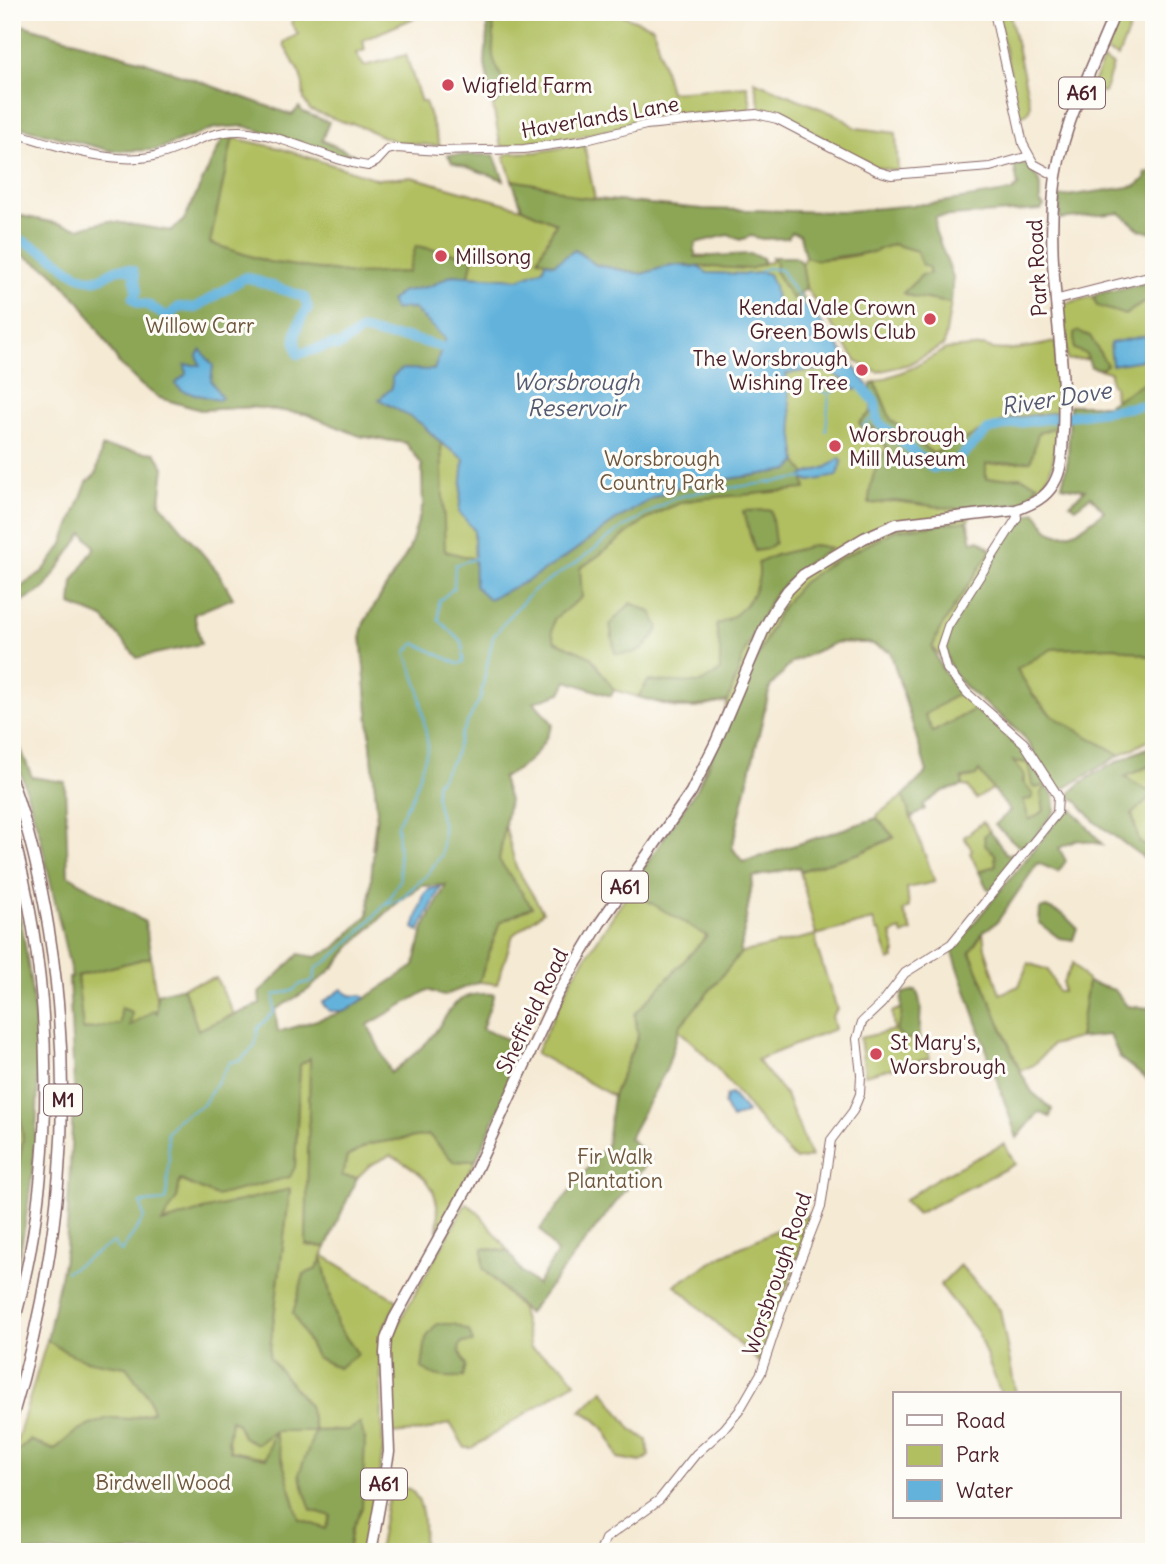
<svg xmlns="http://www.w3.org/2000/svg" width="1166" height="1564" font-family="Delius,sans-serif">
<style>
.green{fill:#b1bf61;stroke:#7e6f46;stroke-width:2;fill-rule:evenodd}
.forest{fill:#8ca657;stroke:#6b6241;stroke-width:2;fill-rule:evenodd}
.water{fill:#62b2dc;stroke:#566884;stroke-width:2}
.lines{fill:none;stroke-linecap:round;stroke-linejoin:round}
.stream{stroke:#62b2dc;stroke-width:2}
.river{stroke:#62b2dc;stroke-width:10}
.tertiary-casing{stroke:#866666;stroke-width:10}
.secondary-casing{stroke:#866666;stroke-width:11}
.trunk-casing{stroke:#866666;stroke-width:13}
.motorway-casing{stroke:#866666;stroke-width:13}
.tertiary{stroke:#fff;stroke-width:8}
.secondary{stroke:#fff;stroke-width:9}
.trunk{stroke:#fff;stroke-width:10}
.motorway{stroke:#fff;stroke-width:10}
.poi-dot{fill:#d1495b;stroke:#fdfcf7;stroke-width:2.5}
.labels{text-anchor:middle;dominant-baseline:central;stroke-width:6;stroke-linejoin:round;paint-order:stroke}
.shield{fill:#fdfcf7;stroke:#806168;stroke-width:2}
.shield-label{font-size:19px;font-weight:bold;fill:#4a1f2b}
.poi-label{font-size:21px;fill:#4a1f2b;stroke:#fdfcf7;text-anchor:start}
.street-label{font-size:21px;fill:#4a1f2b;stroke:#fdfcf7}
.park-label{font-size:21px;fill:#6e573e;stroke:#fdfcf7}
.water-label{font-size:23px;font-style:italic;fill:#545a72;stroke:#fdfcf7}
</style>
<rect width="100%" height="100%" fill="#fdfcf7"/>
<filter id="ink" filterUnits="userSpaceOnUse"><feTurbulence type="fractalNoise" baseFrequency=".0143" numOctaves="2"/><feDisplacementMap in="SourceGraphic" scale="14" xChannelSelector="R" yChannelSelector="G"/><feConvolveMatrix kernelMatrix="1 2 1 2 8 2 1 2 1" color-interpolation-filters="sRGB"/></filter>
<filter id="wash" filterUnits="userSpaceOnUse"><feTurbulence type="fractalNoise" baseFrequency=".00686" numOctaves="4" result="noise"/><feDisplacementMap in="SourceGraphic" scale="28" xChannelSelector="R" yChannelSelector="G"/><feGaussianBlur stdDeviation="1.57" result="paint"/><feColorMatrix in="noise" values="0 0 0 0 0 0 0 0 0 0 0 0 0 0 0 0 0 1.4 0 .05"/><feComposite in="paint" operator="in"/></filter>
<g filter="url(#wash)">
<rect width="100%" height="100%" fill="#f5ead4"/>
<g class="green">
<path d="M296 12H428L363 40 365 50 356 53 364 66 406 55 421 102H425L440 146 396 142 352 123 349 124 310 110 304 100 303 85 300 74 284 45V42L298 34 291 23Z"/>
<path d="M491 12H614L653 27 670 92 747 86 751 104 748 110 667 117 556 142 503 147 500 143 485 64 488 22 492 20 494 15Z"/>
<path d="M997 12H1009L1010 15 1030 104C1030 113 1027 114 1019 116Z"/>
<path d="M1121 12H1136L1118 57 1106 52Z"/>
<path d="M1103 60 1113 65 1104 93 1091 87Z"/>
<path d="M754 81 839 116 856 128 896 133 898 171 875 167 773 111 760 107Z"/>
<path d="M224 136 279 148 377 179 412 177 522 208 556 223 656 254 763 258V263L771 262 772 257H778L808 306 867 384 875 402 933 468 1017 423 1058 417C1056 447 1056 483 1026 501 1016 507 986 508 972 511L968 521 972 542 979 540 997 553 1025 516 1036 512C1040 517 1044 526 1049 530 1067 544 1091 522 1104 511L1085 490 1062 486 1068 460 1070 405H1107L1115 401 1114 385 1111 384 1110 372 1091 367 1088 359 1067 360 1063 304 1154 281V738L1120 755 1063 789 1056 787 1023 736 963 685 951 666 932 648 890 651 868 643 837 642 792 662 770 687 732 847 753 877 740 953 816 935 800 871 860 853 894 838 877 818 878 814 903 796 935 882 907 888 909 907 903 911 912 931 903 935 901 930 891 934 896 953 893 954 894 959 889 961 880 931H877L873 920 816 935 817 948 837 1009 832 1016 835 1029 757 1060 786 1095 811 1157 796 1160C753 1120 725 1068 678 1030L680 1026 638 1036 613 1096 536 1053 572 978 698 787 728 701 697 708H677L614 690 578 670 521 649 446 884 421 886 372 849 377 811 361 634 364 623 409 550 423 505 422 465 406 443 360 436 306 414 252 407 201 410 160 398 141 385 119 363 81 303 50 270 12 249V214L79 228 109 221 171 231 184 220Z"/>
<path d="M584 144 595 199 576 197 551 187 512 180 504 156 510 153 537 152Z"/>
<path d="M893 244 917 251 922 264 929 268 930 275H922L904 293 914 297 951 303 944 345 909 364 878 372 857 362 806 288 802 263 805 257C830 264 870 253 893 244Z"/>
<path d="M1056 342 1058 412 1010 418 933 454 891 420 875 382 912 368 946 349 985 346C998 355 1039 345 1056 342Z"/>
<path d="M960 692 977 708 933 733 924 715Z"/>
<path d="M1012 760 1028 763 1032 784 1044 781 1047 786 1041 793 1044 811 1029 820 1023 800 1024 775Z"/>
<path d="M1154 764V852L1139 842 1123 777Z"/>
<path d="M979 771 993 789 976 799 968 787 963 786 962 778 971 777Z"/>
<path d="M983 822 990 831 984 836 995 854 996 865 979 872 970 853 972 850 964 837Z"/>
<path d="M505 825 516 867 543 912 513 935 497 984 479 982 500 922 499 860Z"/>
<path d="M983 932 985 948 1000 994 1019 986 1028 963 1048 970 1058 991 1063 992V982L1073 963 1088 982 1079 1038 1052 1045 1034 1065 1020 1071 970 952Z"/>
<path d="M151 957 158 1014 129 1027 120 1024 83 1030 77 976Z"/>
<path d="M216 978 234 1014 198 1030 183 987Z"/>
<path d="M905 1007 930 1058 865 1075 860 1038 894 1030 892 1012Z"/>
<path d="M311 1058 306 1245 326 1247 323 1255 398 1301 384 1327 380 1343 383 1451 365 1552H348L352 1528 362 1507 350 1430 315 1431 331 1516 326 1529 299 1520 274 1432 266 1459 230 1451 228 1441 231 1420 273 1431H315L309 1406 269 1357 290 1190 161 1223 177 1198 180 1179 216 1195 295 1167 300 1064ZM322 1258 337 1325 358 1354 293 1313Z"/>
<path d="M20 1110 23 1140 12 1198V1116Z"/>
<path d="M429 1135 454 1162 476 1160 437 1232C442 1188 428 1176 391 1155L370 1165 357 1178 342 1176 347 1157 369 1144Z"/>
<path d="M1004 1144 1015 1164 917 1214 904 1201 937 1178Z"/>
<path d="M466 1203 479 1213 509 1252 483 1248V1268L521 1309 531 1348 562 1365 575 1382 472 1448H465L450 1423 425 1431 392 1434 389 1355 392 1335Z"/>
<path d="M814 1212 759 1362 675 1285 722 1256Z"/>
<path d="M960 1265 1000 1310 1016 1394H1001L977 1331 940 1285Z"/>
<path d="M47 1340C77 1361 91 1362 126 1366L149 1398 153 1412 130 1419 108 1418 78 1430 54 1450 30 1440 12 1457Z"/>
<path d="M603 1390 631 1429 647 1440 649 1456 641 1462 618 1458C609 1435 604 1422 581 1411Z"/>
<path d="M394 1487 410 1489C427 1505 423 1530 423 1552H378L386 1506Z"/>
</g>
<g class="forest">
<path d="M492 20C496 31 492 43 493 55 494 70 519 93 493 105L485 64 488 22Z"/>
<path d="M12 22 143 61 292 115 299 107 303 112 329 122 322 140 354 155 351 159 244 126 215 128 156 150 112 151 12 125Z"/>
<path d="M224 136 233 137 210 243 269 262 353 274 408 272 416 246 473 257 469 277 452 275 431 286 401 292 405 308 414 309 446 339 434 370 393 388 380 399 422 424 441 443 445 551 475 559V586L567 556 613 522 653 498 681 486 789 470 797 462 806 474 803 476 806 489C780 491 755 494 730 496 712 498 692 498 676 505 637 519 614 548 580 568L582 597 554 619 552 632 555 641 591 657 614 690 611 696 567 681 561 693 534 702 553 724C540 752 530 765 502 778L509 800 499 860 532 907 500 922 479 982 443 996 428 990 368 1025 391 1073C402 1064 414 1055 424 1045 452 1018 446 990 494 994L482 1029 527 1047 476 1160 454 1162 429 1135 369 1144 347 1157 342 1176 357 1178 326 1247 306 1245 310 1058 300 1065 295 1167 290 1177 216 1196 180 1180 177 1198 162 1223 203 1210 290 1189 269 1357 309 1406 315 1431 349 1430 360 1423 365 1440 362 1508 352 1528 348 1552 320 1550 317 1552H12V1457L30 1440 54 1450 78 1430 108 1418 130 1419 153 1412 149 1398 126 1367C91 1362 77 1361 47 1340L66 1248 74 1086 69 978 72 977 40 836 12 744V727L32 777 65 782 68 875 145 922 151 957 77 976 83 1030 120 1024 121 1008 132 1012 130 1026 154 1010 157 1013V994L183 987 198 1030 260 1004 259 993 299 954 316 957 335 948 368 915 377 811 361 634 364 623 409 550 423 505 422 465 406 443 360 436 306 414 252 407 201 410 160 398 141 385 119 363 81 303 50 270 12 249V214L79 228 109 221 171 231 184 220ZM446 885 423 930 414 966 346 1011 278 1032 275 1010 308 990 334 967 353 944 398 902 421 886ZM231 1420 237 1423 243 1437 257 1444 273 1432 266 1458 230 1451 228 1441ZM274 1431H315L299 1474 311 1510 331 1516 326 1529 299 1519Z"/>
<path d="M448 155H494L504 180 452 162Z"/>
<path d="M1022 163 1028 165 1040 182V202L1044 206 1041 210 936 217 935 230 953 277 951 303 914 297 903 293 922 275 930 274 929 268 922 264 917 251 893 244 873 252 816 260 805 257 800 235 792 232 788 238 762 239 751 236 740 240 728 235 695 243V257L750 254 763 258V264L750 269 672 265 642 274 596 265 575 250 554 264 538 259 556 223 522 208 512 180 551 187 576 197 703 209 838 212 936 203 1012 191 1018 186 1014 165Z"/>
<path d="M1154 171V233L1140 230 1120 213 1060 219 1059 197 1136 186 1145 179 1146 173Z"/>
<path d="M772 257H795L802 263 806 288 792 299 775 271 776 263Z"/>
<path d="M1148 283 1154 297C1144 305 1134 306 1126 315L1097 306 1094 299 1096 294Z"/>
<path d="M1078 331 1090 336 1107 365 1101 369 1091 367 1086 354 1074 349V334Z"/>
<path d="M875 382 891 420 933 454 1010 418 1058 412 1057 427 1038 433 1031 461 986 464V479L1020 477 1038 484 1025 502 972 511 894 501 869 504C869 484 876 464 887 448L873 427 864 430 859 423 871 412V384Z"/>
<path d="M1144 383 1154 385V658L1116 647 1052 649 1017 669 1033 695 1051 715 1120 755 1063 789 1056 787C1046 771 1036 753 1024 737 1001 709 951 691 946 651 943 625 1000 549 1016 525L1025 516 1036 512C1040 517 1044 526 1049 530 1067 544 1091 522 1104 511L1091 496 1075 508 1070 504 1085 490 1062 486 1068 460 1070 405H1107Z"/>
<path d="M102 447 155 453 164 467 160 503 218 572 233 598 194 614 201 644 137 658 103 618 71 605 73 581 95 547 83 533 44 589 12 607V590L18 589 43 571 62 546 87 482 96 474Z"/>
<path d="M771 510 775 543 767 549 755 551 743 511Z"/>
<path d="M967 521 972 542 979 540 991 550 940 629 932 648 944 672 960 692 925 715 933 732 977 708 1021 745 1044 781 1043 786 1036 788 1032 784 1028 763 1013 761 1024 775 1023 782 1033 794 1031 799 1023 800 1029 820 1044 811 1041 793 1047 786 1054 797 1055 811 1024 851 995 825 1010 811 979 771 976 776 962 778 963 786 943 791 923 805 925 809 911 818 903 796 927 772 890 651 868 643 837 642 792 662 770 687 732 848 743 862 877 818 894 837 860 853 800 871 799 867 753 877 740 954 680 1026 667 1068 629 1138 651 1158 528 1314 483 1268V1248L509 1252 521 1271 537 1285 557 1253 540 1229 607 1144 613 1096 638 1036 635 1014 707 936 629 890 698 787 762 647 778 614 790 597 802 583 829 564 896 530Z"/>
<path d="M815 545 831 548 804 565 772 597 745 651 728 701C687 710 678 708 638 697L648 681 701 683 720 671V650L716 625C722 622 730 619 736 614 750 604 763 580 758 563L776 555Z"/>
<path d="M631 603 651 612 659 628C645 649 641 656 615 653L610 624Z"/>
<path d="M1154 745V764L1124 777 1153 794 1132 814 1139 842 1154 852V865L1095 822 1077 801 1069 797C1074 779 1136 753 1154 745Z"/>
<path d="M1073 810 1102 844 1077 840 1059 848 1066 861 1058 872 1038 863 997 922 983 932 970 952 1020 1071 1032 1092 1052 1109 1050 1117 1039 1112 1017 1138 952 950 1065 811Z"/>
<path d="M990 831 1007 855 1016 853 1020 856 991 890 987 888 979 872 996 865 995 854 985 845 984 836Z"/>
<path d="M12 870C23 928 33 986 37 1045 41 1124 30 1212 12 1289V1198L23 1140 17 1078H12L15 943 12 929Z"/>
<path d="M1046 907 1064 915 1077 928 1073 940 1059 938 1039 923 1040 909Z"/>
<path d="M1088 982 1115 990 1127 1006 1149 1008 1154 1006V1085L1120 1058 1110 1035 1079 1038Z"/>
<path d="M916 990C925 1007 918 1020 920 1038L904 1039 896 1031C906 1013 898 1008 903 993Z"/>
<path d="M322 1257 337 1325 358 1354 338 1368 316 1357 293 1313 304 1274 317 1269Z"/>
<path d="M437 1324H454L469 1331 473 1342 461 1343 459 1350 466 1365 463 1377C447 1378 435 1378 422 1368L426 1338Z"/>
</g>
<g class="water">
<path d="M575 250 596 265 642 274 672 265 698 267 707 273 752 274 760 272 769 274 774 286 777 308 808 306 867 384 855 390C830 365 819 369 786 374L797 462 789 470 681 486 653 498 613 522 567 556 527 581 489 599 475 586 474 530 459 512 464 459 441 443 422 424 379 399 392 388V377L402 369 434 370 445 339 414 309 405 308 395 310 390 301 401 292 431 286 452 275 519 279 543 269 545 262 554 264Z"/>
<path d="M1154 334V358L1112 365 1110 343Z"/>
<path d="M201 350 213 366 211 381 222 398 218 400 183 391 175 384 186 374 185 365H200L197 355Z"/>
<path d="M840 458 842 460 837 476 810 481 804 480 803 476 806 474 827 467Z"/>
<path d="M441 887 419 931 414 928 424 894 430 889Z"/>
<path d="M342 989C348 995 352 997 361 995L365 998 346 1011H329L322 1003Z"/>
<path d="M731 1094 747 1112 732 1119 724 1104 726 1096Z"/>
</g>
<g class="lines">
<g class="stream">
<path d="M760 271 768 268 781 270 806 308"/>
<path d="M818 390 827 393"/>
<path d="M863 426 871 419 878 422"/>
<path d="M826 431 829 394 847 384"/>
<path d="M463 650 462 642 439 620V601L454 588 455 565 476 558"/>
<path d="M388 903 399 900 427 875 442 854 443 827 436 799V784L454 758 461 734 480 699 493 637 512 613 534 590 580 560 616 532 674 498 699 492 803 478"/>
<path d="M66 1272 114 1242 121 1252 144 1218 141 1203 166 1201 169 1158 167 1133 178 1119 203 1105 230 1062 241 1060 255 1045 258 1028 274 1012V995L292 991 301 984 313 981 316 968 329 960 358 934 388 901 400 880 397 824 414 793 428 747 419 689 406 652 415 643 458 664 463 662V654"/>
</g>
<g class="river">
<path d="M12 236C25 242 39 248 51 256 63 264 74 276 88 279 108 283 111 262 133 271L137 291 133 298 138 303 148 305 167 317 179 307 195 308 246 277 304 297 308 308C297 324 292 335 298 354L331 345 339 346 362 330 384 336 409 338 453 350"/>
<path d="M853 376 875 402 878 422 933 468 951 466 988 430 1017 423 1148 405 1154 407"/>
</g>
</g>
</g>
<g filter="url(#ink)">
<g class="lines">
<g class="tertiary-casing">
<g id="tertiary">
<path d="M994 12 1023 144 1034 164 1056 176"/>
<path d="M12 132C54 145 115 167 158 155 186 148 209 130 240 131 284 134 325 160 368 166L376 162 387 150 396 148 439 151 524 149 586 140 646 125 756 114 777 119 877 171 891 175 990 167 1029 156"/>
<path d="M600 1552 605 1539 659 1500 696 1454 724 1429 739 1411 761 1373 785 1300 821 1207 831 1140 853 1111 860 1094 861 1075 857 1039 862 1022 882 1003 905 973 951 944 1057 813 1058 796 1024 743 967 693 947 669 941 647 948 626 1017 518 1016 510"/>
</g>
</g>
<g class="secondary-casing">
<path id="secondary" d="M1056 300 1154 275"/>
</g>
<g class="trunk-casing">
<path id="trunk" d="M371 1552 389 1452 385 1353 386 1339 394 1319 469 1185 557 995 600 923 691 792 716 742 764 629 776 607 788 590 803 575 864 538 896 524 1016 510C1032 504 1046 498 1054 483 1063 468 1062 448 1063 431 1067 352 1046 273 1054 193 1059 130 1092 70 1115 12"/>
</g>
<g class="motorway-casing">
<g id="motorway">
<path d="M12 782C29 830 41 881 49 931 76 1098 60 1257 12 1418"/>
<path d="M12 831C56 995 57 1167 12 1331"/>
</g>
</g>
<use href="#tertiary" class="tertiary"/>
<use href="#secondary" class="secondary"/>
<use href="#trunk" class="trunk"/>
<use href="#motorway" class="motorway"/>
</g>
</g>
<g class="poi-dot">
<circle cx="448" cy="85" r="7"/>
<circle cx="441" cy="256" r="7"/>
<circle cx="930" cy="319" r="7"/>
<circle cx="862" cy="370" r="7"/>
<circle cx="835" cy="446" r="7"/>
<circle cx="876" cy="1054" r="7"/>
</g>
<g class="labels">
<g class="shield">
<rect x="1059" y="77.5" width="46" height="31" rx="5"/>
<rect x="602" y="871.5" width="46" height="31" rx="5"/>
<rect x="44" y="1084.5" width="38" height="31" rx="5"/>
<rect x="361" y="1468.5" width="46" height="31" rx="5"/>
</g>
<g class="shield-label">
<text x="1082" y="93">A61</text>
<text x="625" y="887">A61</text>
<text x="63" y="1100">M1</text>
<text x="384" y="1484">A61</text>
</g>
<g class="poi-label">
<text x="462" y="85">Wigfield Farm</text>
<text x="455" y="256">Millsong</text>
<text x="916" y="307" text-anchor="end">Kendal Vale Crown<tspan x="916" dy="24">Green Bowls Club</tspan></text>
<text x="848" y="358" text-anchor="end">The Worsbrough<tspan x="848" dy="24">Wishing Tree</tspan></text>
<text x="849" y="434">Worsbrough<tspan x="849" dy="24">Mill Museum</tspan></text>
<text x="890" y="1042">St Mary's,<tspan x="890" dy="24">Worsbrough</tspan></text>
</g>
<g class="street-label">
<text transform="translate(600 117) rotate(-10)">Haverlands Lane</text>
<text transform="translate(1037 268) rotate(-93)">Park Road</text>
<text transform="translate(532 1011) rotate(-64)">Sheffield Road</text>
<text transform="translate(777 1274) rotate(-71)">Worsbrough Road</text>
</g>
<g class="park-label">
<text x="200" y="325">Willow Carr</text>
<text x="662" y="458">Worsbrough<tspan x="662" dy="24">Country Park</tspan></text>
<text x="615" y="1156">Fir Walk<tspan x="615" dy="24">Plantation</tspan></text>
<text x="163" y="1482">Birdwell Wood</text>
</g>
<g class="water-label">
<text x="576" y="381">Worsbrough<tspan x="576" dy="26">Reservoir</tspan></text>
<text transform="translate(1056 398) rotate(-9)">River Dove</text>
</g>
</g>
<rect width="1166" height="1564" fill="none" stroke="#fdfcf7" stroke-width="42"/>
<rect x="893" y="1392" width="228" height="126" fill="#fdfcf7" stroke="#b5a4a5" stroke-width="2"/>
<rect x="907" y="1415" width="35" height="10" fill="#ffffff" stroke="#b5a4a5" stroke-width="2"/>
<text x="956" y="1428" font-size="21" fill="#4a1f2b">Road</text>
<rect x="907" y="1445" width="35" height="21" fill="#b1bf61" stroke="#b5a4a5" stroke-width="2"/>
<text x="956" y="1462" font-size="21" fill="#4a1f2b">Park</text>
<rect x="907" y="1480" width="35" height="21" fill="#62b2dc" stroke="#b5a4a5" stroke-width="2"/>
<text x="956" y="1498" font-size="21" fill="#4a1f2b">Water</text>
</svg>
